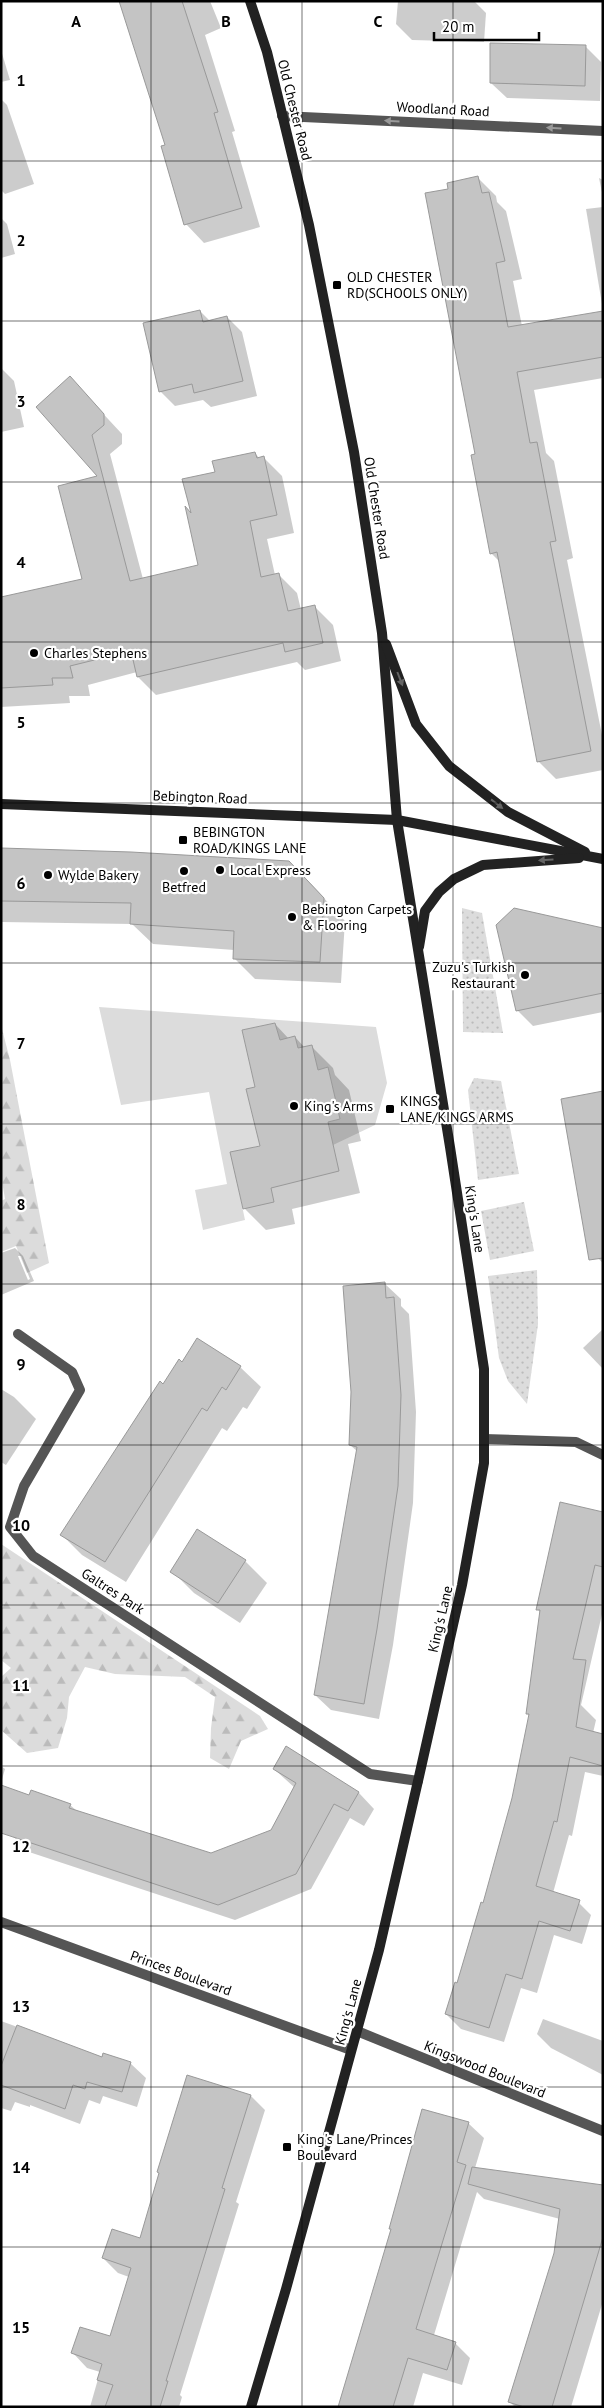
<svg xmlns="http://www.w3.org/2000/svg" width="604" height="2408" font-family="'PT Sans',sans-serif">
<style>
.grass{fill:url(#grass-dots)}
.forest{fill:url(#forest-firs)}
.garden{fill:#dcdcdc}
.shadow{fill:#0003;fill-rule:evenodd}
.building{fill:#c4c4c4;stroke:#999}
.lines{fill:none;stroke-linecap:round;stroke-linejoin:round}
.street{stroke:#555;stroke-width:10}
.secondary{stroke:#222;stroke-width:10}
.oneway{fill:#999}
.oneway2{fill:#646464}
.grid{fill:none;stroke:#000;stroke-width:1;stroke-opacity:0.55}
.poi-dot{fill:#000;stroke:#fff;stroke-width:2}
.labels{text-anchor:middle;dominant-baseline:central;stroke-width:4.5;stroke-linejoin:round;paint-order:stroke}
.street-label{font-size:14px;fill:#000;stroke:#fff}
.poi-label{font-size:14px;fill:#000;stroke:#fff;text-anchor:start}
.grid-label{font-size:16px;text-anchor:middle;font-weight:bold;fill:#000;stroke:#fff;stroke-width:4.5;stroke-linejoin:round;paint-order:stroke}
</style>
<defs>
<pattern id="grass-dots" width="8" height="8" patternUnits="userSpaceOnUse" patternTransform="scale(1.25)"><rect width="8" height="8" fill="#dcdcdc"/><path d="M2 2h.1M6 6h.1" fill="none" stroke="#bbb" stroke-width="1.8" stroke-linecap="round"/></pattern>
<pattern id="forest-firs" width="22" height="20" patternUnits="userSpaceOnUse" patternTransform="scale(1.25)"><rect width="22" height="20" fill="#dcdcdc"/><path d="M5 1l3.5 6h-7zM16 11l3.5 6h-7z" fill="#bbb"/></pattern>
</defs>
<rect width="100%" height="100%" fill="#fff"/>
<g class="grass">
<path d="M462 908 482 913 503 1033 463 1032Z"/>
<path d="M474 1078 501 1081 519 1174 478 1180 468 1090Z"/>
<path d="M524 1202 534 1251 490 1260 481 1211Z"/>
<path d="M537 1270 538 1324 527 1404 508 1381 499 1358 488 1276Z"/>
</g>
<g class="forest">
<path d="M1 1025 10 1060 49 1263 27 1273 16 1246 1 1252V1201L5 1199 1 1175Z"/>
<path d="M1 1544 260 1716 268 1729 241 1741 229 1769 210 1758 211 1728 215 1697 185 1677 115 1674 85 1667 69 1697 67 1718 58 1748 27 1753 1 1730V1677L11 1668 1 1660Z"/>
</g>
<path class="garden" d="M99 1007 376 1027 387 1083 375 1125 333 1145 328 1122 340 1119 328 1067 318 1070 312 1045 298 1048 295 1036 280 1040 275 1023 242 1030 255 1087 246 1089 256 1129 266 1144 231 1153 245 1220 203 1230 195 1190 227 1184 209 1092 121 1105Z"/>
<g class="shadow">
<path d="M123 1H210L221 28 205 35 235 131 232 132 260 227 204 243 186 224 166 146Z"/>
<path d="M398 1H474L486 13 484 42 412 40 396 24Z"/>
<path d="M585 46 601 62 600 101 507 98 491 83Z"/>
<path d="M1 50 10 80 1 82Z"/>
<path d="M1 99 7 105 34 184 5 194 1 190Z"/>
<path d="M478 178 496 196 497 202 506 211 522 279 513 281 522 326 603 312V378L534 390 546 453 554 461 573 558 567 560 603 740V770L556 779 538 761 500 562 491 553 476 455 449 190Z"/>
<path d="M599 178 603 180V197Z"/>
<path d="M603 207V310L586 209Z"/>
<path d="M1 218 7 224 15 254 1 258Z"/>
<path d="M200 311 210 321 227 317 242 332 257 396 211 407 203 400 175 406 160 391Z"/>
<path d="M1 368 14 381 24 427 1 432Z"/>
<path d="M70 378 122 434V444L110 454 143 579 199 566 193 516 216 473 255 453 260 459 264 458 282 476 294 533 267 539 275 575H279L297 593 301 610 314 606 333 625 341 661 305 670 297 662 156 695 138 677 137 672 88 685 90 696H69L70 703 1 707V598L84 580 99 477Z"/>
<path d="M1 850 311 884 345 921 341 983 255 979 234 958V950L153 944 132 924 1 922Z"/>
<path d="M603 929V1012L533 1026 517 1010Z"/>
<path d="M275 1024 289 1039 295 1037 305 1048 311 1046 333 1068 335 1075 349 1090 361 1141 348 1144 360 1193 292 1209 295 1224 266 1230 245 1209 232 1153 261 1147 256 1088Z"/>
<path d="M603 1096V1263L588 1249Z"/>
<path d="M15 1248 23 1256 34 1281 1 1295V1253ZM18 1256H21L30 1279 28 1280Z"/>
<path d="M385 1284 401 1299V1306L409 1314 416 1412 413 1503 393 1645 379 1719 331 1710 315 1695 357 1451 350 1445Z"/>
<path d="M603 1329V1369L583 1348Z"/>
<path d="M198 1340 240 1367 261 1387 247 1409 243 1407 227 1431 222 1428 126 1582 82 1555 62 1535 164 1386 182 1363Z"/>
<path d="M1 1389 14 1397 36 1419 6 1465 1 1462Z"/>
<path d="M603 1513V1610L581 1705 596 1720 593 1733 603 1735V1776L585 1772 572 1836 569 1835 553 1893 576 1900 591 1915 582 1944 554 1935 537 1993 521 1988 504 2042 461 2029 446 2014 458 1985 484 1904 513 1799 530 1716 527 1714 541 1613 537 1609Z"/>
<path d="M245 1561 267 1583 240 1623 194 1593 172 1571Z"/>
<path d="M286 1747 359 1793 374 1809 364 1826 350 1818 311 1889 235 1920 29 1852 13 1836 70 1805 77 1811 212 1855 271 1831 295 1788 274 1769Z"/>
<path d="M1 1766 5 1769 1 1783Z"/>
<path d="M543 2019 603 2041V2075L551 2048 537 2034Z"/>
<path d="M1 2021 103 2058 130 2063 146 2078 137 2107 103 2096 100 2104 89 2100 80 2124 30 2105V2107L15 2102 11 2111 1 2108Z"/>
<path d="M251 2096 265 2110 236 2202 239 2204 180 2395 182 2397 179 2407H90L100 2372 87 2368 73 2353 110 2338 129 2277 118 2273 103 2258 141 2240Z"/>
<path d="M468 2123 484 2138 475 2168 603 2187V2301L571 2407H515L510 2402 555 2254 560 2219 484 2199 477 2192 434 2335 455 2343 470 2358 462 2385 423 2373 413 2407H344Z"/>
</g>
<g class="building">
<path d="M119 1H182L218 112 214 113 242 208 184 225 161 146 165 145Z"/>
<path d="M490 43 586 45 585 86 490 83Z"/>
<path d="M478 176 482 193 489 192 505 261 496 263 508 327 603 311V357L517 372 530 443 537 442 556 541 550 542 591 751 537 762 497 552 490 554 471 455 475 454 425 193 448 189 447 183Z"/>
<path d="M200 310 203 322 227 316 243 381 194 393 192 384 159 392 143 323Z"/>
<path d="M70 376 104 414V425L92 435 130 581 198 565 185 506 191 513 182 479 215 472 212 461 255 452 257 458 264 456 277 515 250 521 261 577 279 573 288 611 315 605 323 643 285 652 283 643 137 677 131 651 70 666 73 678H52L53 685 1 688V597L82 579 58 486 97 476 36 407Z"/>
<path d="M1 848 131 852 289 861 324 898 320 962 233 959 234 931 130 924 131 903 1 901Z"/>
<path d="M514 908 603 928V993L516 1011 496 925Z"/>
<path d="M275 1023 280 1040 295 1036 298 1048 312 1045 318 1070 328 1067 340 1119 328 1122 339 1171 271 1188 274 1202 243 1209 230 1152 260 1146 246 1089 255 1087 242 1030Z"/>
<path d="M603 1091V1258L589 1260 561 1099Z"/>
<path d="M385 1282 386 1298 394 1297 401 1395 398 1486 377 1629 364 1704 314 1695 357 1447 349 1445 351 1392 343 1286Z"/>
<path d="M197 1338 241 1366 226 1390 222 1387 207 1411 202 1408 105 1562 60 1535 160 1381 163 1384 179 1359 182 1362Z"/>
<path d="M560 1502 603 1512V1567L595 1565 573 1659 586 1660 576 1727 603 1734V1766L570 1757 557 1822 554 1821 536 1886 580 1900 570 1931 539 1921 522 1979 506 1974 489 2028 445 2014 455 1982 457 1983 481 1902 483 1903 512 1798 529 1714H526L540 1610H536Z"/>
<path d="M197 1529 246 1560 218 1603 170 1572Z"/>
<path d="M286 1746 359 1792 348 1811 334 1804 296 1874 218 1905 1 1833V1785L29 1795 31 1790 71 1804 69 1808 211 1853 271 1830 296 1783 273 1769Z"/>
<path d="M17 2025 102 2057 103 2053 131 2062 122 2092 87 2082 85 2089 73 2085 65 2109 1 2085V2066Z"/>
<path d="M187 2075 251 2095 222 2188 225 2189 166 2381H168L160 2407H105L113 2385 97 2380 102 2364 71 2353 80 2327 110 2336 131 2268 102 2258 112 2229 140 2238 159 2173 157 2172Z"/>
<path d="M422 2109 469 2122 457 2162 466 2165 416 2329 456 2342 447 2370 408 2358 393 2407H338L391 2229H389Z"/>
<path d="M472 2167 603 2185V2237L552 2407H524L508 2402 554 2253 560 2209 468 2184Z"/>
</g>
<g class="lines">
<g class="street">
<path d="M282 116 603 131"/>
<path d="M18 1334 72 1372 80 1390 24 1486 10 1527 33 1556 370 1774 418 1781"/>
<path d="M484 1439 576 1442 603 1455"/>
<path d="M1 1922 351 2050"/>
<path d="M357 2031 603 2131"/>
</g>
<g class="secondary">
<path d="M250 1 267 52 309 225 354 452 382 633 397 820 450 1147 484 1369V1463L462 1585 418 1781 379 1950 286 2289 251 2407"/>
<path d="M386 644 416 724 449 766 508 812 585 852"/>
<path d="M1 804 397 820 603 859"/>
<path d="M419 947 425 911 439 892 454 879 483 865 579 858"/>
</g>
</g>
<defs><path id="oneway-solid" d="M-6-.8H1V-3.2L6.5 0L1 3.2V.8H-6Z" transform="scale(1.25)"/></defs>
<g class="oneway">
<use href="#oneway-solid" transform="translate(392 121) rotate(-177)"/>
<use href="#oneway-solid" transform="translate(554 128) rotate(-177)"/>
</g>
<g class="oneway2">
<use href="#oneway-solid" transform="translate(400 679) rotate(69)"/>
<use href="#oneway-solid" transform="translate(497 804) rotate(38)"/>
<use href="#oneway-solid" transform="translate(546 860) rotate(176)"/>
</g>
<path class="grid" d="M151 1V2407M302 1V2407M453 1V2407M1 161H603M1 321H603M1 482H603M1 642H603M1 803H603M1 963H603M1 1124H603M1 1284H603M1 1445H603M1 1605H603M1 1766H603M1 1926H603M1 2087H603M1 2247H603"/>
<g class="poi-dot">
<rect x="332" y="280" width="10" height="10" rx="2.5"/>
<circle cx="34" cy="653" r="5"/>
<rect x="178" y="835" width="10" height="10" rx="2.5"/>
<circle cx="220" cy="870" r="5"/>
<circle cx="184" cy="871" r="5"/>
<circle cx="48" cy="875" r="5"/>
<circle cx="292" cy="917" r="5"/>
<circle cx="525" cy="975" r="5"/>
<circle cx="294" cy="1106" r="5"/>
<rect x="385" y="1104" width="10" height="10" rx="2.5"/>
<rect x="282" y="2142" width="10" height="10" rx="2.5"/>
</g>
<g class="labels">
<g class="street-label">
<text transform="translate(443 109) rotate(3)">Woodland Road</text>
<text transform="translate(295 110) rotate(76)">Old Chester Road</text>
<text transform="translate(377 508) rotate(81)">Old Chester Road</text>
<text transform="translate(200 797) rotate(2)">Bebington Road</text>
<text transform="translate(475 1219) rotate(81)">King's Lane</text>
<text transform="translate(113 1591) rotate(33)">Galtres Park</text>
<text transform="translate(440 1619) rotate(-77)">King's Lane</text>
<text transform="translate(181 1973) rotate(20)">Princes Boulevard</text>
<text transform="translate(348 2012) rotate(-75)">King's Lane</text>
<text transform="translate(485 2069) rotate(22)">Kingswood Boulevard</text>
</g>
<g class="poi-label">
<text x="347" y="277">OLD CHESTER<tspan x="347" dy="16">RD(SCHOOLS ONLY)</tspan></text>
<text x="44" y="653">Charles Stephens</text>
<text x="193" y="832">BEBINGTON<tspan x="193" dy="16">ROAD/KINGS LANE</tspan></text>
<text x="230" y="870">Local Express</text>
<text x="58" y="875">Wylde Bakery</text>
<text x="184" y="887" text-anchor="middle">Betfred</text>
<text x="302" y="909">Bebington Carpets<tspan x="302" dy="16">&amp; Flooring</tspan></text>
<text x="515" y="967" text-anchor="end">Zuzu's Turkish<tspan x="515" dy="16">Restaurant</tspan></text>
<text x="400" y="1101">KINGS<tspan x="400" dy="16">LANE/KINGS ARMS</tspan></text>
<text x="304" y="1106">King's Arms</text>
<text x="297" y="2139">King's Lane/Princes<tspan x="297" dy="16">Boulevard</tspan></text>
</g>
</g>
<g class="grid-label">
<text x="76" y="27">A</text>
<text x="226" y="27">B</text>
<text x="378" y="27">C</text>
<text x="21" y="86">1</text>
<text x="21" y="246">2</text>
<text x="21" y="407">3</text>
<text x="21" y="568">4</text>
<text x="21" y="728">5</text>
<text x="21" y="889">6</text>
<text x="21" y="1049">7</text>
<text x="21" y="1210">8</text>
<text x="21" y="1370">9</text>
<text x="21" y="1531">10</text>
<text x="21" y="1691">11</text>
<text x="21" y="1852">12</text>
<text x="21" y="2012">13</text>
<text x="21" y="2173">14</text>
<text x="21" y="2333">15</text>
</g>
<rect width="604" height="2408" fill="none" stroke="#000000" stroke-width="5"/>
<path d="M434 32v8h105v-8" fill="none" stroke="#000000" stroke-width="2.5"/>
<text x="442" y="32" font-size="15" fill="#000000" stroke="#ffffff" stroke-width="4" paint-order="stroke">20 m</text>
</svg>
